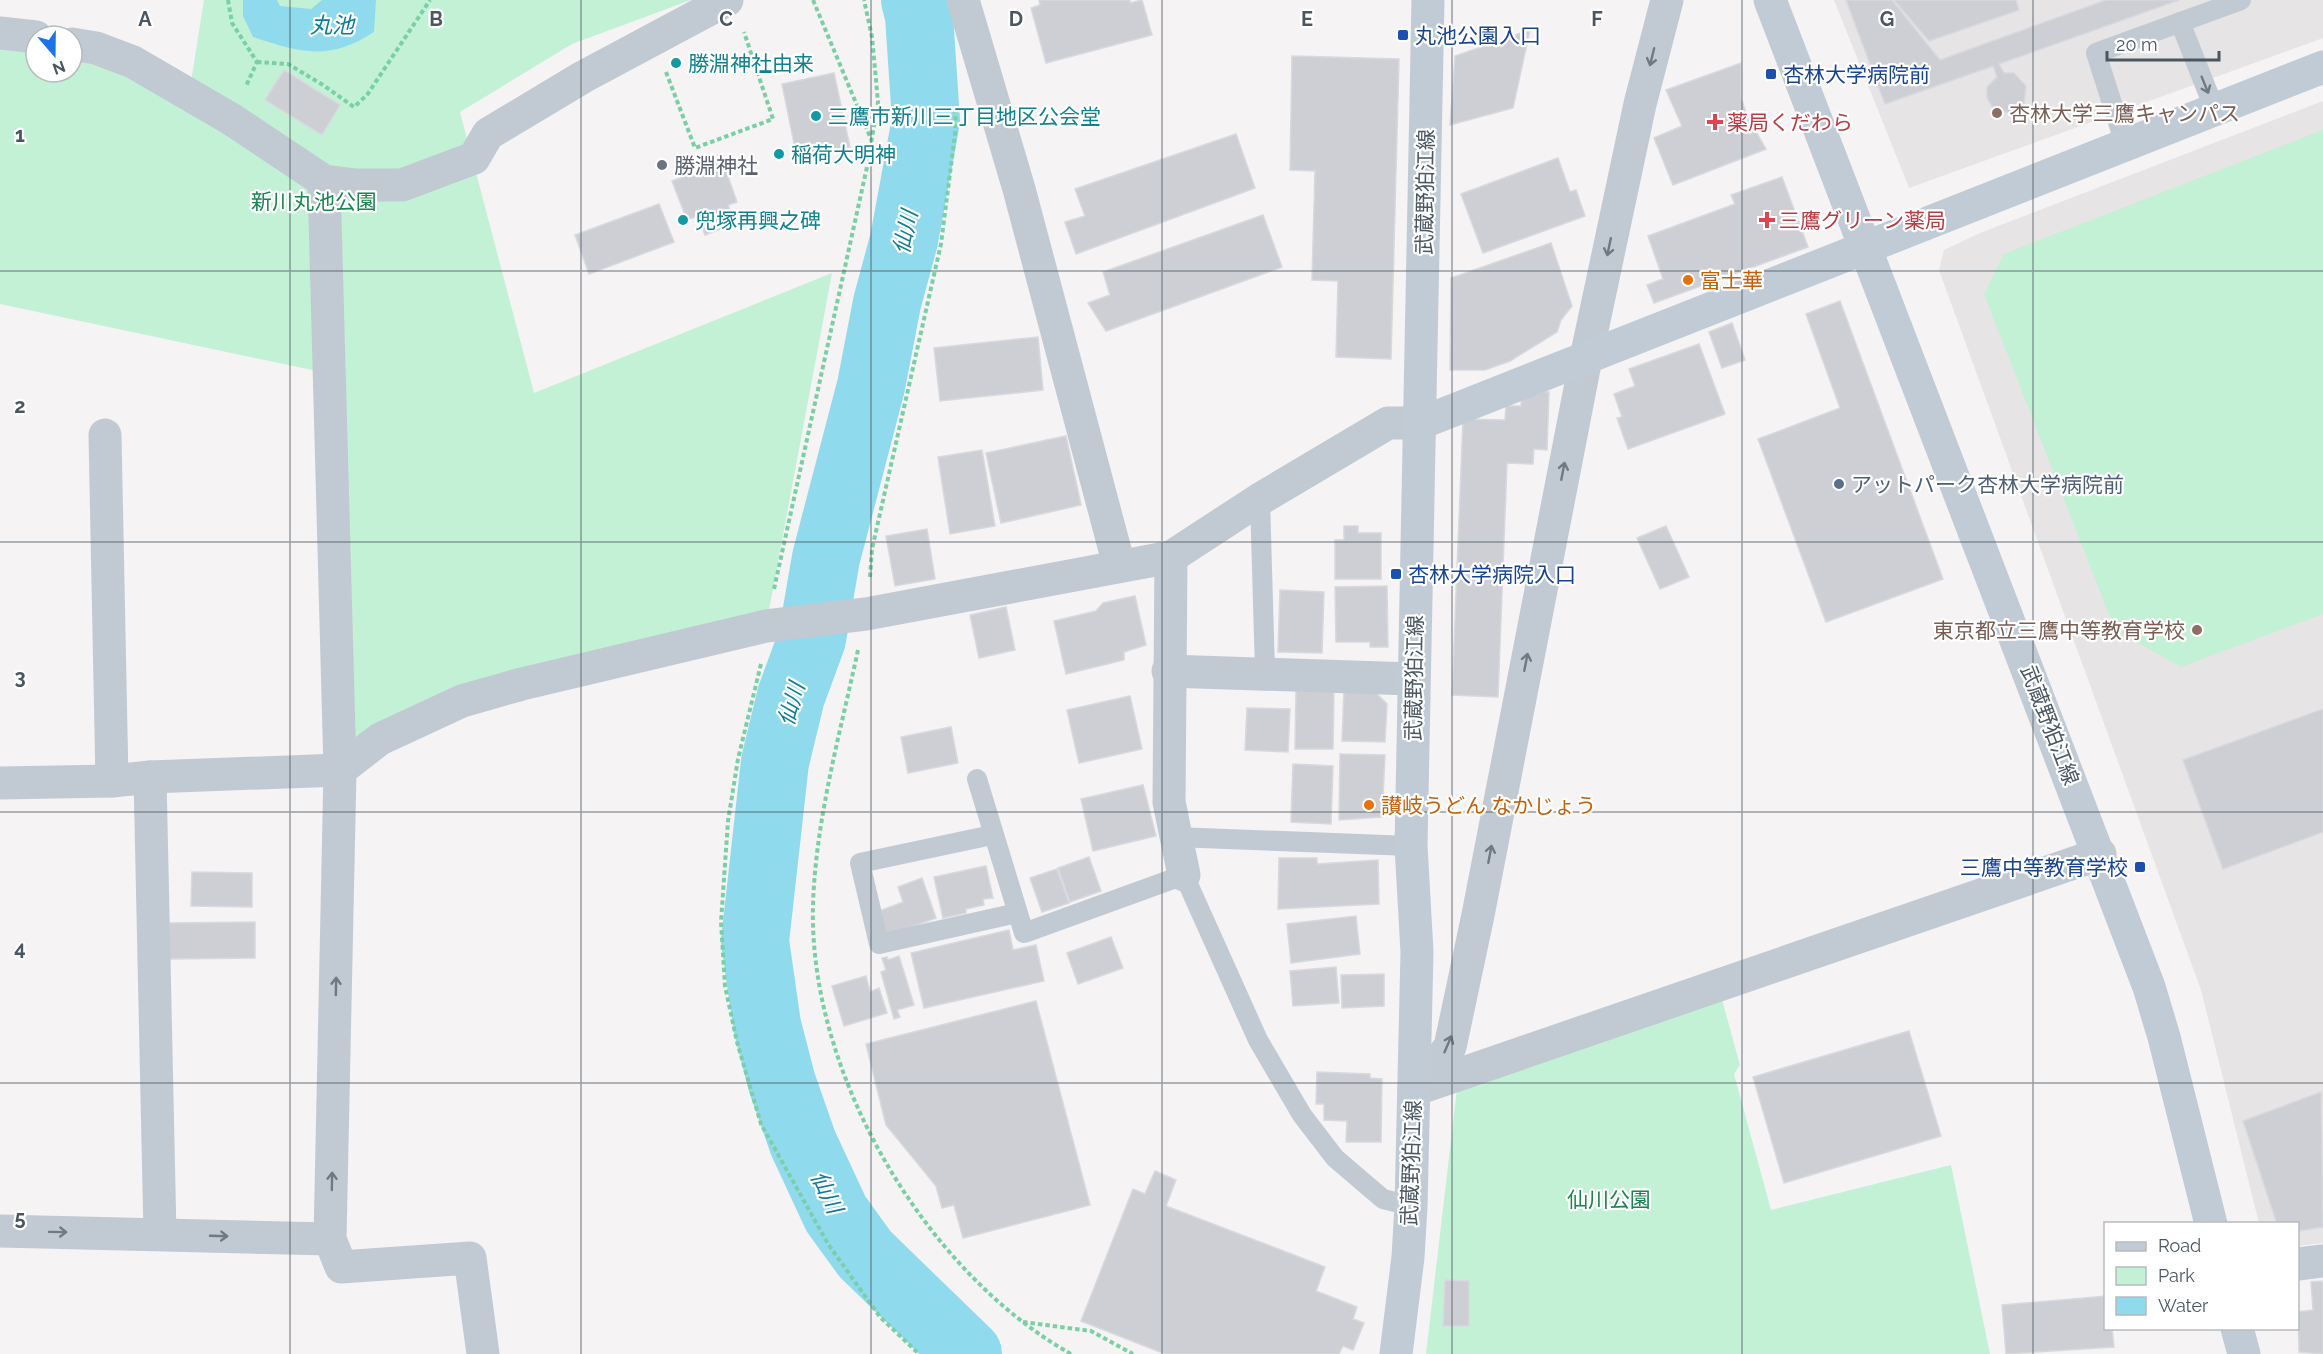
<svg xmlns="http://www.w3.org/2000/svg" width="2323" height="1354" font-family="Raleway,'Noto Sans JP',sans-serif">
<style>
.education{fill:#e6e4e5}
.green{fill:#c3f1d5}
.water{fill:#90daee}
.lines{fill:none;stroke-linecap:round;stroke-linejoin:round}
.river{stroke:#90daee;stroke-width:68}
.building{fill:#cdcfd5;stroke:#d7d9de;stroke-width:1.5}
.path{stroke:#7ad0a6;stroke-width:4;stroke-dasharray:4.5 3;stroke-linecap:butt}
.lane{stroke:#c1cad2;stroke-width:20}
.street{stroke:#c1cad2;stroke-width:33}
.secondary{stroke:#c1cbd6;stroke-width:33}
.oneway{stroke:#6e7983}
.grid{fill:none;stroke:#4a5661;stroke-width:1.5;stroke-opacity:0.55}
.transit-dot{fill:#1a4fb4;stroke:#fff;stroke-width:2}
.culture-dot{fill:#0f9aa8;stroke:#fff;stroke-width:2}
.education-dot{fill:#8d6e63;stroke:#fff;stroke-width:2}
.health-dot{fill:#e0444e;stroke:#fff;stroke-width:2}
.worship-dot{fill:#6b7280;stroke:#fff;stroke-width:2}
.food-dot{fill:#e8710a;stroke:#fff;stroke-width:2}
.service-dot{fill:#5c6f8a;stroke:#fff;stroke-width:2}
.labels{text-anchor:middle;dominant-baseline:central;stroke-width:4.5;stroke-linejoin:round;paint-order:stroke}
.transit-label{font-size:21px;fill:#164399;stroke:#fff;text-anchor:start}
.culture-label{font-size:21px;fill:#0d838f;stroke:#fff;text-anchor:start}
.education-label{font-size:21px;fill:#785e54;stroke:#fff;text-anchor:start}
.health-label{font-size:21px;fill:#be3a42;stroke:#fff;text-anchor:start}
.worship-label{font-size:21px;fill:#5b616d;stroke:#fff;text-anchor:start}
.street-label{font-size:21px;fill:#4a5661;stroke:#fff}
.park-label{font-size:21px;fill:#17864f;stroke:#fff}
.food-label{font-size:21px;fill:#c56008;stroke:#fff;text-anchor:start}
.service-label{font-size:21px;fill:#4e5e75;stroke:#fff;text-anchor:start}
.water-label{font-size:22px;font-style:italic;fill:#0c7c9b;stroke:#fff}
.grid-label{font-size:20px;text-anchor:middle;font-weight:bold;fill:#4a5661;stroke:#fff;stroke-width:4.5;stroke-linejoin:round;paint-order:stroke}
</style>
<rect width="100%" height="100%" fill="#f5f3f3"/>
<g class="education">
<path d="M1834 0H2323V38L1909 188Z"/>
<path d="M2323 101V1243L2298 1246V1224L2259 1223 2201 990 1939 270 1944 250 1980 233Z"/>
</g>
<g class="green">
<path d="M204 0H691L572 44 460 112 534 393 832 273 766 626 522 684 340 770 331 374 0 304V33L36 37V72H72V44L189 94Z"/>
<path d="M2323 130V614L2181 667 2115 630 1984 294 2004 254Z"/>
<path d="M1721 996 1740 1065 1734 1074 1771 1210 1951 1165 1990 1354H1426L1457 1089Z"/>
</g>
<path class="water" d="M243 0H277L280 6 311 9 322 0H376L374 32C330 61 300 53 253 37L243 16Z"/>
<g class="lines">
<path class="river" d="M915 0 919 16 926 120 904 240 887 303 871 386 826 558 812 639 791 696 775 762 755 941 767 1025 782 1083 803 1143 836 1214 865 1254 968 1354"/>
</g>
<g class="building">
<path d="M1039 0H1130V3L1142 0 1152 35 1046 63 1031 8 1040 5Z"/>
<path d="M1846 0H1892L1940 60 2106 0H2179L1999 64 2004 73H2014L2026 86 2024 105 2009 113 1993 108 1987 98V87L1997 77 1993 66 1885 104Z"/>
<path d="M1894 0H2016L2019 10 1929 41Z"/>
<path d="M1530 30 1513 108 1450 125 1455 56Z"/>
<path d="M1292 56 1399 59 1391 359 1336 357 1338 281 1312 280 1315 171 1290 170Z"/>
<path d="M1741 63V98L1748 118 1766 149 1673 185 1654 138 1682 126 1666 90Z"/>
<path d="M284 70 340 105 322 135 265 100Z"/>
<path d="M834 73 850 147 797 158 782 84Z"/>
<path d="M1236 134 1255 188 1076 254 1065 222 1085 216 1075 189Z"/>
<path d="M1558 158 1570 192 1576 190 1585 216 1483 253 1461 194Z"/>
<path d="M723 162 737 202 728 205 735 223 705 235 698 216 687 220 672 181Z"/>
<path d="M1782 177 1808 247 1654 303 1647 285 1663 279 1648 236 1735 204 1731 195Z"/>
<path d="M659 204 674 242 589 274 575 235Z"/>
<path d="M1263 215 1282 267 1106 331 1088 303 1110 295 1103 272Z"/>
<path d="M1551 243 1572 306 1561 320 1557 332 1510 361 1485 370H1450L1451 278Z"/>
<path d="M1840 301 1943 579 1826 622 1758 439 1840 408 1806 314Z"/>
<path d="M1732 323 1745 360 1722 368 1709 332Z"/>
<path d="M1038 337 1043 390 940 401 934 348Z"/>
<path d="M1699 344 1725 414 1628 449 1617 418 1622 417 1614 394 1635 386 1629 369Z"/>
<path d="M1522 391 1549 392 1547 450 1534 449 1533 464 1507 463 1498 697 1452 695 1463 419 1505 420 1506 406H1521Z"/>
<path d="M1066 436 1081 505 1001 523 986 453Z"/>
<path d="M982 450 995 526 950 534 938 457Z"/>
<path d="M1344 526H1358V533H1381V579H1335V540H1344Z"/>
<path d="M1666 526 1689 577 1660 589 1637 538Z"/>
<path d="M927 529 935 579 895 586 886 536Z"/>
<path d="M1387 586 1388 647H1370V642H1336L1335 587Z"/>
<path d="M1280 590 1324 592 1322 653 1278 652Z"/>
<path d="M1135 596 1146 645 1124 652V660L1066 674 1054 621 1096 611 1103 603Z"/>
<path d="M1006 607 1015 650 979 658 970 615Z"/>
<path d="M1344 690 1376 693 1387 704 1385 742 1342 741Z"/>
<path d="M1296 691H1334L1333 749H1295Z"/>
<path d="M1130 696 1142 749 1079 763 1067 710Z"/>
<path d="M1247 708 1290 709 1288 752 1245 750Z"/>
<path d="M2323 709V832L2223 869 2183 760Z"/>
<path d="M951 727 958 763 908 773 901 737Z"/>
<path d="M1340 754 1385 755 1382 817 1339 820Z"/>
<path d="M1293 764 1333 766 1331 824 1291 822Z"/>
<path d="M1143 785 1156 836 1093 851 1081 799Z"/>
<path d="M1089 857 1101 891 1070 902 1058 868Z"/>
<path d="M1279 858H1317V864L1378 860 1379 904 1278 909Z"/>
<path d="M986 866 993 898 983 899 984 905 966 909V913L943 918 934 877Z"/>
<path d="M1057 869 1069 903 1042 912 1030 878Z"/>
<path d="M192 872 252 873V907L191 906Z"/>
<path d="M922 878 936 918 886 936 877 912 903 902 898 887Z"/>
<path d="M1356 916 1360 954 1291 963 1287 924Z"/>
<path d="M255 922V958L169 959V923Z"/>
<path d="M1009 930 1013 950 1036 945 1044 981 924 1008 911 953Z"/>
<path d="M1111 937 1123 968 1078 984 1067 953Z"/>
<path d="M899 956 914 1005 897 1010 900 1017 894 1019 881 972 886 970 882 958 887 957 888 960Z"/>
<path d="M1336 967 1339 1003 1293 1006 1290 971Z"/>
<path d="M1384 974V1006L1342 1008 1341 975Z"/>
<path d="M866 976 870 992 879 988 887 1013 844 1026 832 986Z"/>
<path d="M1036 1001 1090 1205 963 1238 954 1205 942 1208 936 1186 886 1125 866 1044Z"/>
<path d="M1909 1031 1941 1136 1784 1183 1753 1077Z"/>
<path d="M1317 1072 1370 1074V1078L1382 1079 1381 1142H1346L1347 1121 1324 1120V1104H1316Z"/>
<path d="M2321 1092 2323 1227 2298 1231V1224H2277L2243 1121Z"/>
<path d="M1155 1171 1176 1180 1166 1206 1325 1267 1316 1291 1357 1307 1353 1319 1364 1323 1353 1350 1343 1346 1339 1354H1165L1081 1321 1133 1189 1145 1194Z"/>
<path d="M1445 1280 1469 1281V1326H1443Z"/>
<path d="M2323 1281V1354L2299 1352 2298 1312 2313 1310 2311 1282Z"/>
<path d="M2106 1296V1328H2112L2114 1347 2006 1354 2002 1305Z"/>
</g>
<g class="lines">
<g class="path">
<path d="M228 0 232 23 257 62 246 86"/>
<path d="M813 0 871 139"/>
<path d="M257 62 288 64 323 85 354 107 367 95 430 0"/>
<path d="M666 72 695 148 773 119 744 32"/>
<path d="M870 577 872 549 941 244 955 134 956 107"/>
<path d="M774 589 867 167 878 102 872 37 864 0"/>
<path d="M858 650C840 734 816 818 813 904 808 1073 925 1272 1071 1354"/>
<path d="M761 664 738 759 728 821 721 922 725 986 737 1042 761 1124 828 1244 880 1317 919 1354"/>
<path d="M1023 1322 1091 1331 1133 1354"/>
</g>
<g class="lane">
<path d="M2180 22 2214 108"/>
<path d="M2125 144 2096 53 2241 0"/>
<path d="M1260 499 1265 672"/>
<path d="M977 779 1024 933 1184 875 1258 1040 1302 1115 1335 1158 1383 1199 1411 1206"/>
<path d="M992 835 860 863 879 944 1017 913"/>
<path d="M1175 837 1411 846"/>
</g>
<g class="street">
<path d="M963 0 1019 189 1119 565"/>
<path d="M0 33 36 37"/>
<path d="M72 44 96 48 133 62 231 119 324 181 356 185H402L474 158 488 134 583 77 727 0"/>
<path d="M324 181 340 770 330 1239 341 1267 470 1258 483 1354"/>
<path d="M105 435 112 781"/>
<path d="M1171 557 1169 802 1184 875"/>
<path d="M1168 671 1413 679"/>
<path d="M150 777 160 1234"/>
<path d="M0 783 112 781 150 777 340 770 380 739 462 701 522 684 766 626 866 614 1171 557 1260 499 1388 423H1421"/>
<path d="M1414 1090 1450 1047 1478 915 1586 358 1640 104 1667 0"/>
<path d="M1414 1090 2100 854"/>
<path d="M0 1231 330 1239"/>
<path d="M2298 1264 2323 1261"/>
</g>
<g class="secondary">
<path d="M1770 0 2149 987 2164 1037 2211 1224"/>
<path d="M1421 423 2323 67"/>
<path d="M2237 1328 2244 1354"/>
<path d="M1396 1354 1408 1257 1411 1206 1417 952 1411 846 1428 0"/>
</g>
</g>
<defs><path id="oneway-shaft" d="M-6 0H5M1.5-3L5.5 0L1.5 3" fill="none" stroke-width="1.6" stroke-linecap="round" stroke-linejoin="round" transform="scale(1.5)"/></defs>
<g class="oneway">
<use href="#oneway-shaft" transform="translate(1652 57) rotate(104)"/>
<use href="#oneway-shaft" transform="translate(2205 85) rotate(68)"/>
<use href="#oneway-shaft" transform="translate(1609 247) rotate(102)"/>
<use href="#oneway-shaft" transform="translate(1563 471) rotate(-79)"/>
<use href="#oneway-shaft" transform="translate(1526 662) rotate(-79)"/>
<use href="#oneway-shaft" transform="translate(1490 854) rotate(-79)"/>
<use href="#oneway-shaft" transform="translate(336 986) rotate(-89)"/>
<use href="#oneway-shaft" transform="translate(1448 1044) rotate(-67)"/>
<use href="#oneway-shaft" transform="translate(332 1181) rotate(-89)"/>
<use href="#oneway-shaft" transform="translate(58 1232) rotate(1)"/>
<use href="#oneway-shaft" transform="translate(219 1236) rotate(2)"/>
</g>
<path class="grid" d="M290 0V1354M581 0V1354M871 0V1354M1162 0V1354M1452 0V1354M1742 0V1354M2033 0V1354M0 271H2323M0 542H2323M0 812H2323M0 1083H2323"/>
<g class="transit-dot">
<rect x="1397" y="29" width="12" height="12" rx="3"/>
<rect x="1765" y="68" width="12" height="12" rx="3"/>
<rect x="1390" y="568" width="12" height="12" rx="3"/>
<rect x="2134" y="861" width="12" height="12" rx="3"/>
</g>
<g class="culture-dot">
<circle cx="676" cy="63" r="6"/>
<circle cx="816" cy="116" r="6"/>
<circle cx="779" cy="154" r="6"/>
<circle cx="683" cy="220" r="6"/>
</g>
<g class="education-dot">
<circle cx="1997" cy="113" r="6"/>
<circle cx="2197" cy="630" r="6"/>
</g>
<g class="health-dot">
<path d="M1712 113h6v6h6v6h-6v6h-6v-6h-6v-6h6z"/>
<path d="M1764 211h6v6h6v6h-6v6h-6v-6h-6v-6h6z"/>
</g>
<circle class="worship-dot" cx="662" cy="165" r="6"/>
<g class="food-dot">
<circle cx="1688" cy="280" r="6"/>
<circle cx="1369" cy="805" r="6"/>
</g>
<circle class="service-dot" cx="1839" cy="484" r="6"/>
<g class="labels">
<g class="transit-label">
<text x="1415" y="35">丸池公園入口</text>
<text x="1783" y="74">杏林大学病院前</text>
<text x="1408" y="574">杏林大学病院入口</text>
<text x="2128" y="867" text-anchor="end">三鷹中等教育学校</text>
</g>
<g class="culture-label">
<text x="688" y="63">勝淵神社由来</text>
<text x="828" y="116">三鷹市新川三丁目地区公会堂</text>
<text x="791" y="154">稲荷大明神</text>
<text x="695" y="220">兜塚再興之碑</text>
</g>
<g class="education-label">
<text x="2009" y="113">杏林大学三鷹キャンパス</text>
<text x="2185" y="630" text-anchor="end">東京都立三鷹中等教育学校</text>
</g>
<g class="health-label">
<text x="1727" y="122">薬局くだわら</text>
<text x="1779" y="220">三鷹グリーン薬局</text>
</g>
<g class="worship-label">
<text x="674" y="165">勝淵神社</text>
</g>
<g class="street-label">
<text transform="translate(1425 192) rotate(-89)">武蔵野狛江線</text>
<text transform="translate(1414 678) rotate(-89)">武蔵野狛江線</text>
<text transform="translate(2050 725) rotate(69)">武蔵野狛江線</text>
<text transform="translate(1411 1163) rotate(-88)">武蔵野狛江線</text>
</g>
<g class="park-label">
<text x="314" y="201">新川丸池公園</text>
<text x="1609" y="1199">仙川公園</text>
</g>
<g class="food-label">
<text x="1700" y="280">富士華</text>
<text x="1381" y="805">讃岐うどん なかじょう</text>
</g>
<g class="service-label">
<text x="1851" y="484">アットパーク杏林大学病院前</text>
</g>
<g class="water-label">
<text x="332" y="25">丸池</text>
<text transform="translate(905 232) rotate(-78)">仙川</text>
<text transform="translate(791 704) rotate(-74)">仙川</text>
<text transform="translate(827 1192) rotate(64)">仙川</text>
</g>
</g>
<g class="grid-label">
<text x="145" y="26">A</text>
<text x="436" y="26">B</text>
<text x="726" y="26">C</text>
<text x="1016" y="26">D</text>
<text x="1307" y="26">E</text>
<text x="1597" y="26">F</text>
<text x="1887" y="26">G</text>
<text x="20" y="142">1</text>
<text x="20" y="413">2</text>
<text x="20" y="684">3</text>
<text x="20" y="955">4</text>
<text x="20" y="1225">5</text>
</g>
<rect x="2104" y="1222" width="195" height="108" fill="#ffffff" stroke="#b7bbc0" stroke-width="1.5"/>
<rect x="2116" y="1242" width="30" height="9" fill="#c1cbd6" stroke="#b7bbc0" stroke-width="1.5"/>
<text x="2158" y="1252" font-size="18" fill="#4a5661">Road</text>
<rect x="2116" y="1267" width="30" height="18" fill="#c3f1d5" stroke="#b7bbc0" stroke-width="1.5"/>
<text x="2158" y="1282" font-size="18" fill="#4a5661">Park</text>
<rect x="2116" y="1297" width="30" height="18" fill="#90daee" stroke="#b7bbc0" stroke-width="1.5"/>
<text x="2158" y="1312" font-size="18" fill="#4a5661">Water</text>
<g transform="translate(54 54) rotate(160)"><circle r="28" fill="#ffffff" stroke="#b7bbc0" stroke-width="1.5"/>
<path d="M0-4.5L10 22L0 15L-10 22Z" fill="#1a73e8"/>
<text y="-9" font-size="16" font-weight="bold" text-anchor="middle" fill="#4a5661">N</text>
</g>
<path d="M2107 51v9h112v-9" fill="none" stroke="#4a5661" stroke-width="3"/>
<text x="2116" y="51" font-size="18" fill="#4a5661" stroke="#ffffff" stroke-width="4.5" paint-order="stroke">20 m</text>
</svg>
